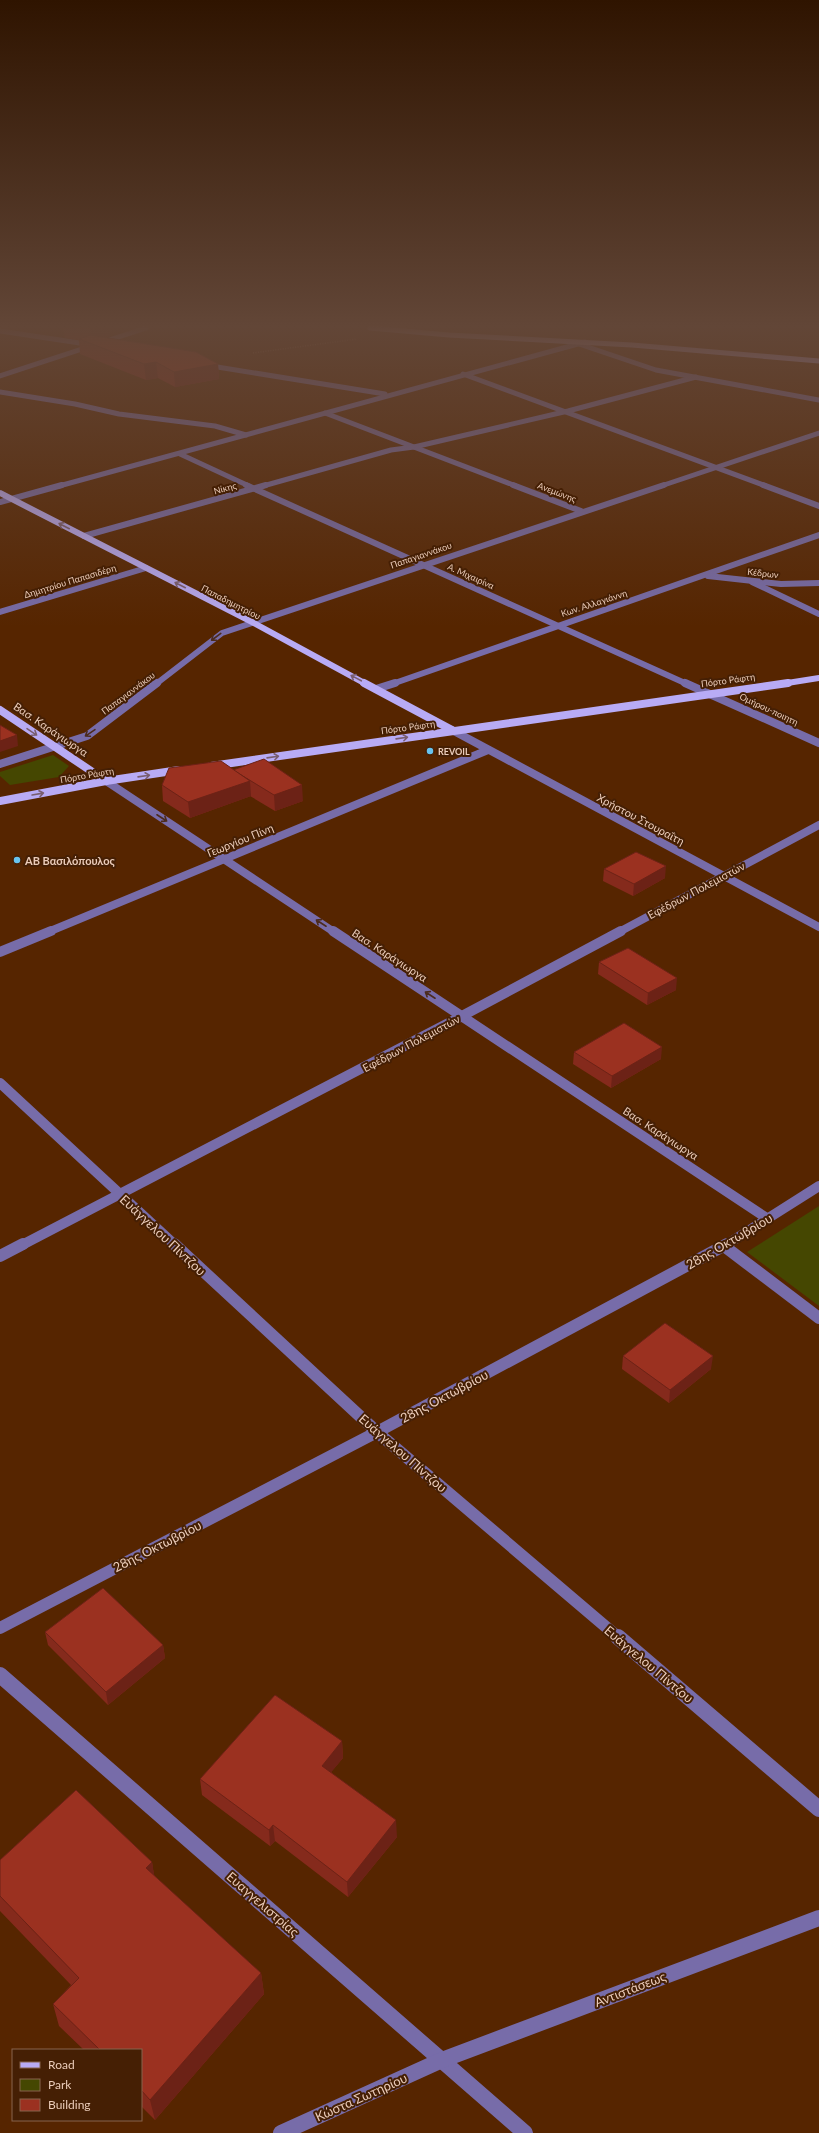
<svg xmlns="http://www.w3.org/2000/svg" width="819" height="2133" font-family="Lato,sans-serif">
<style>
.green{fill:#454701}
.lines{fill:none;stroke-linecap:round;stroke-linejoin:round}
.path{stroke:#895e3f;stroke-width:1.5;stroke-dasharray:1 1.5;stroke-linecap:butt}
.minor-far5{stroke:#776ca9;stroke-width:5}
.minor-far4{stroke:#776ca9;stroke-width:6}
.minor-far3{stroke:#776ca9;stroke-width:8}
.minor-far2{stroke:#776ca9;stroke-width:10}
.minor-far1{stroke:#776ca9;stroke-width:12}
.minor{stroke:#776ca9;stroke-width:16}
.major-far2{stroke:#b8abf5;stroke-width:5}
.major-far1{stroke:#b8abf5;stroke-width:6}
.major{stroke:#b8abf5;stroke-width:8}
.wall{fill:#852a1c}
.shaded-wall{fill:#6c2216}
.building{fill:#9b3120;stroke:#6c2216}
.oneway{stroke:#795e70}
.oneway2{stroke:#4c2b1d}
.poi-dot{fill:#68c4f0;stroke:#451f04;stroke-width:1.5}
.labels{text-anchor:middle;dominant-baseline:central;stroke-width:4;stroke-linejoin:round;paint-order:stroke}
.far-street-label{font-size:9px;fill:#ebccba;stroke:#451f04}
.far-poi-label{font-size:9px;font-weight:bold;fill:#ebccba;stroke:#451f04;text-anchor:start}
.street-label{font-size:11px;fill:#ebccba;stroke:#451f04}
.poi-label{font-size:11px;font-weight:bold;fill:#ebccba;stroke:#451f04;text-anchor:start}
.near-street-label{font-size:13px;fill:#ebccba;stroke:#451f04}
</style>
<rect width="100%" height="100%" fill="#562500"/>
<g class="green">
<path d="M53 755 69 766 59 777 10 785 0 776V772Z"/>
<path d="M819 1206V1306L747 1252Z"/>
</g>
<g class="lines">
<path class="path" d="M253 353 357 339"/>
<g class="minor-far5">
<path d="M0 331 93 345"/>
<path d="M576 343 656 370 819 400"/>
<path d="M205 365 385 394"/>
<path d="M463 374 766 486"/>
<path d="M0 376 146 328"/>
<path d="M0 392 75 404 119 414 215 426 246 435"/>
<path d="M325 413 516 486"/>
<path d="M180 454 249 486"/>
<path d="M59 486 585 342"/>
<path d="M263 486 391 450 414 447 568 411 696 377"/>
<path d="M661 486 819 433"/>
</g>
<g class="minor-far4">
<path d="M246 485 687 684"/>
<path d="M513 485 581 511"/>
<path d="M763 485 819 506"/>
<path d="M0 502 62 485"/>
<path d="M84 536 266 485"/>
<path d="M708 576 781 584 819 583"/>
<path d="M752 582 819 614"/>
<path d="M0 612 146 568"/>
<path d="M156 684 222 633 664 485"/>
<path d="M392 684 819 535"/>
</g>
<g class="minor-far3">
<path d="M685 683 819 743"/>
<path d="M376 689 395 683"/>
<path d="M452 730 819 927"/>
<path d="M0 764 87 736 157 683"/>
<path d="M106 781 334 932"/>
<path d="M48 932 488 750"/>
<path d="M619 932 819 825"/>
</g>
<g class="minor-far2">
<path d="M333 931 768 1219"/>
<path d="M0 952 51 931"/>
<path d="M0 1083 175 1245"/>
<path d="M22 1245 462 1016 621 931"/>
<path d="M726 1245 819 1186"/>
</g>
<g class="minor-far1">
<path d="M174 1244 377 1432 619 1638"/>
<path d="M724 1246 819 1318"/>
<path d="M0 1256 23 1244"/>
<path d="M0 1628 377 1432 727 1244"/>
</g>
<g class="minor">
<path d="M618 1637 819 1809"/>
<path d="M0 1675 525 2133"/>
<path d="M281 2133 442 2060 819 1918"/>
</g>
<path class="major-far2" d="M370 328 449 335 632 345 819 361"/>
<g class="major-far1">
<path d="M0 493 252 622 366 684"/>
<path d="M781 684 819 678"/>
</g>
<g class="major">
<path d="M364 683 452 730"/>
<path d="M0 710 106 781"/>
<path d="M211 766 788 683"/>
<path d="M0 801 106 781 179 770"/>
</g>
</g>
<g class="wall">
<path d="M63 328H109L110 336 104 337 218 364 219 379 175 387 158 378 146 380 80 354 79 340 65 338Z"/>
<path d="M233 770 303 801 275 811 250 796H251L190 818 163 801 162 785Z"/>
<path d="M604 869 665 878 633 896 603 881Z"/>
<path d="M599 962 676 990 647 1005 598 974Z"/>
<path d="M574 1052 661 1059 611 1088 573 1064Z"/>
<path d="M623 1356 711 1369 669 1403 622 1369Z"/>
<path d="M45 1632 163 1645 165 1658 108 1705 48 1645Z"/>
<path d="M342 1741 343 1758 331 1772 397 1837 348 1897 275 1841 270 1846 202 1795 200 1779Z"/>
<path d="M0 1860 152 1862 154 1876 261 1973 264 1994 155 2120 141 2106V2050H84L59 2026 53 2004 71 1985 0 1911Z"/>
</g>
<g class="shaded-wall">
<path d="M90 328H109L110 336 91 342Z"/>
<path d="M156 362 158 378 146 380 144 364Z"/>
<path d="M218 364 219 379 175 387 174 372Z"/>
<path d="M17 735 18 746 0 752V741Z"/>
<path d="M250 781 251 796 190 818 188 802Z"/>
<path d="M302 785 303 801 275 811 274 795Z"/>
<path d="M666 866 665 878 633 896 634 884Z"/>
<path d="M677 978 676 990 647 1005 648 993Z"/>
<path d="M662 1047 661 1059 611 1088 612 1076Z"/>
<path d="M713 1356 711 1369 669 1403 670 1390Z"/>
<path d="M163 1645 165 1658 108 1705 106 1692Z"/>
<path d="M342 1741 343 1758 323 1782 322 1766Z"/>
<path d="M396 1820 397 1837 348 1897 347 1882Z"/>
<path d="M273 1825 275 1841 270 1846 269 1830Z"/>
<path d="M152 1862 156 1885 146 1868Z"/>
<path d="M261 1973 264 1994 155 2120 150 2100Z"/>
</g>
<g class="building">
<path d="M90 335 196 352 218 364 174 372 156 362 144 364 79 339Z"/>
<path d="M0 725 17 735 0 741Z"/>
<path d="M264 759 302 785 274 795 233 770Z"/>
<path d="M221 761 250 781 188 802 162 785 169 768Z"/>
<path d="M636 852 666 866 634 884 604 869Z"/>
<path d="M628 948 677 978 648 993 599 962Z"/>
<path d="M624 1023 662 1047 612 1076 574 1052Z"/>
<path d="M665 1323 713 1356 670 1390 623 1356Z"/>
<path d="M103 1588 163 1645 106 1692 45 1632Z"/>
<path d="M275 1695 342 1741 322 1766 396 1820 347 1882 273 1825 269 1830 200 1779Z"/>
<path d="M76 1790 152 1862 146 1868 261 1973 150 2100 141 2090V2050H100L53 2004 79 1978 0 1896V1860Z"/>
</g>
<defs><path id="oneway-shaft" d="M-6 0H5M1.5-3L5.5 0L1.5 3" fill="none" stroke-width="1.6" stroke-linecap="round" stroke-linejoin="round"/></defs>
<g class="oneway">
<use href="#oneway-shaft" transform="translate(64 526) rotate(-153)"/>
<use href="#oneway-shaft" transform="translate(180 585) rotate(-153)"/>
<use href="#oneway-shaft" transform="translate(356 678) rotate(-152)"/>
<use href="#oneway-shaft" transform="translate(32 732) rotate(34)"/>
<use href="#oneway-shaft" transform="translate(402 738) rotate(-8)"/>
<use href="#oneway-shaft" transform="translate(273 757) rotate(-8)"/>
<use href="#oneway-shaft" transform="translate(144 776) rotate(-8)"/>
<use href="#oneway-shaft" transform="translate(38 794) rotate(-10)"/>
</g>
<g class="oneway2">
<use href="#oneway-shaft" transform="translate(216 637) rotate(143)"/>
<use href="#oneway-shaft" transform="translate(90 733) rotate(146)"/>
<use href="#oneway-shaft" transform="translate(162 818) rotate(33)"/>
<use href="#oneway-shaft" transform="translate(321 923) rotate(-147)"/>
<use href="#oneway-shaft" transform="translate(430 995) rotate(-147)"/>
</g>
<linearGradient id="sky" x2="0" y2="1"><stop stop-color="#2f1400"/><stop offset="0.52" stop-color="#624637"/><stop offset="1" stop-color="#624637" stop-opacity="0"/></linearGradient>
<rect width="819" height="627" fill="url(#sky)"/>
<g class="poi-dot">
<circle cx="430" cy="751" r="4"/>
<circle cx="17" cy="860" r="4"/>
</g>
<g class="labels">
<g class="far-street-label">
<text transform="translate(225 488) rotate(-15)">Νίκης</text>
<text transform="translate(557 492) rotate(21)">Ανεμώνης</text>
<text transform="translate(421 555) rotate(-19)">Παπαγιαννάκου</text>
<text transform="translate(763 573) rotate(6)">Κέδρων</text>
<text transform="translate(471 576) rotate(24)">Α. Μιχαιρίνα</text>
<text transform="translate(70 581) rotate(-17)">Δημητρίου Παπασιδέρη</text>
<text transform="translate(231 602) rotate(27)">Παπαδημητρίου</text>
<text transform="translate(594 603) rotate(-18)">Κων. Αλλαγιάννη</text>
<text transform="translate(728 680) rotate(-8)">Πόρτο Ράφτη</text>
<text transform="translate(128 693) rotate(-37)">Παπαγιαννάκου</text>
<text transform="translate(769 709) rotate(25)">Ομήρου-ποιητη</text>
<text transform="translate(408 727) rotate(-8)">Πόρτο Ράφτη</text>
<text transform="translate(87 775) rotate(-10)">Πόρτο Ράφτη</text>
</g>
<g class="far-poi-label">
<text x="438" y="751">REVOIL</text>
</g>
<g class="street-label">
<text transform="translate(51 729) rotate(34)">Βασ. Καράγιωργα</text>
<text transform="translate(641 819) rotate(28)">Χρήστου Στουραΐτη</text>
<text transform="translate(240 840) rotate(-22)">Γεωργίου Πίνη</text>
<text transform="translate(696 890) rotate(-28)">Εφέδρων Πολεμιστών</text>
<text transform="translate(390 955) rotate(33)">Βασ. Καράγιωργα</text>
<text transform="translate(411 1043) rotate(-28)">Εφέδρων Πολεμιστών</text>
<text transform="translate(661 1133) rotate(33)">Βασ. Καράγιωργα</text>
</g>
<g class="poi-label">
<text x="25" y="860">ΑΒ Βασιλόπουλος</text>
</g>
<g class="near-street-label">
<text transform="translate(163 1235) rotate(43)">Ευάγγελου Πίντζου</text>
<text transform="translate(729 1241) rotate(-30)">28ης Οκτωβρίου</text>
<text transform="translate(444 1396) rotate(-28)">28ης Οκτωβρίου</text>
<text transform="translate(403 1453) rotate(41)">Ευάγγελου Πίντζου</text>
<text transform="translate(157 1546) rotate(-27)">28ης Οκτωβρίου</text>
<text transform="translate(649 1664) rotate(40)">Ευάγγελου Πίντζου</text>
<text transform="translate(263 1904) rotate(41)">Ευαγγελιστρίας</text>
<text transform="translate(630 1989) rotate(-21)">Αντιστάσεως</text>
<text transform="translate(361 2097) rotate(-24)">Κώστα Σωτηρίου</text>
</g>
</g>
<rect x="12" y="2049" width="130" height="72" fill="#451f04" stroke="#87644d"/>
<rect x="20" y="2062" width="20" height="6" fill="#b8abf5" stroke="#87644d"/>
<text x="48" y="2069" font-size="12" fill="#ebccba">Road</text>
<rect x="20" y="2079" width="20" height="12" fill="#454701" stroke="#87644d"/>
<text x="48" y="2089" font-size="12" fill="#ebccba">Park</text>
<rect x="20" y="2099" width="20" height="12" fill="#9b3120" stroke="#87644d"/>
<text x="48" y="2109" font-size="12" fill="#ebccba">Building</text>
</svg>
